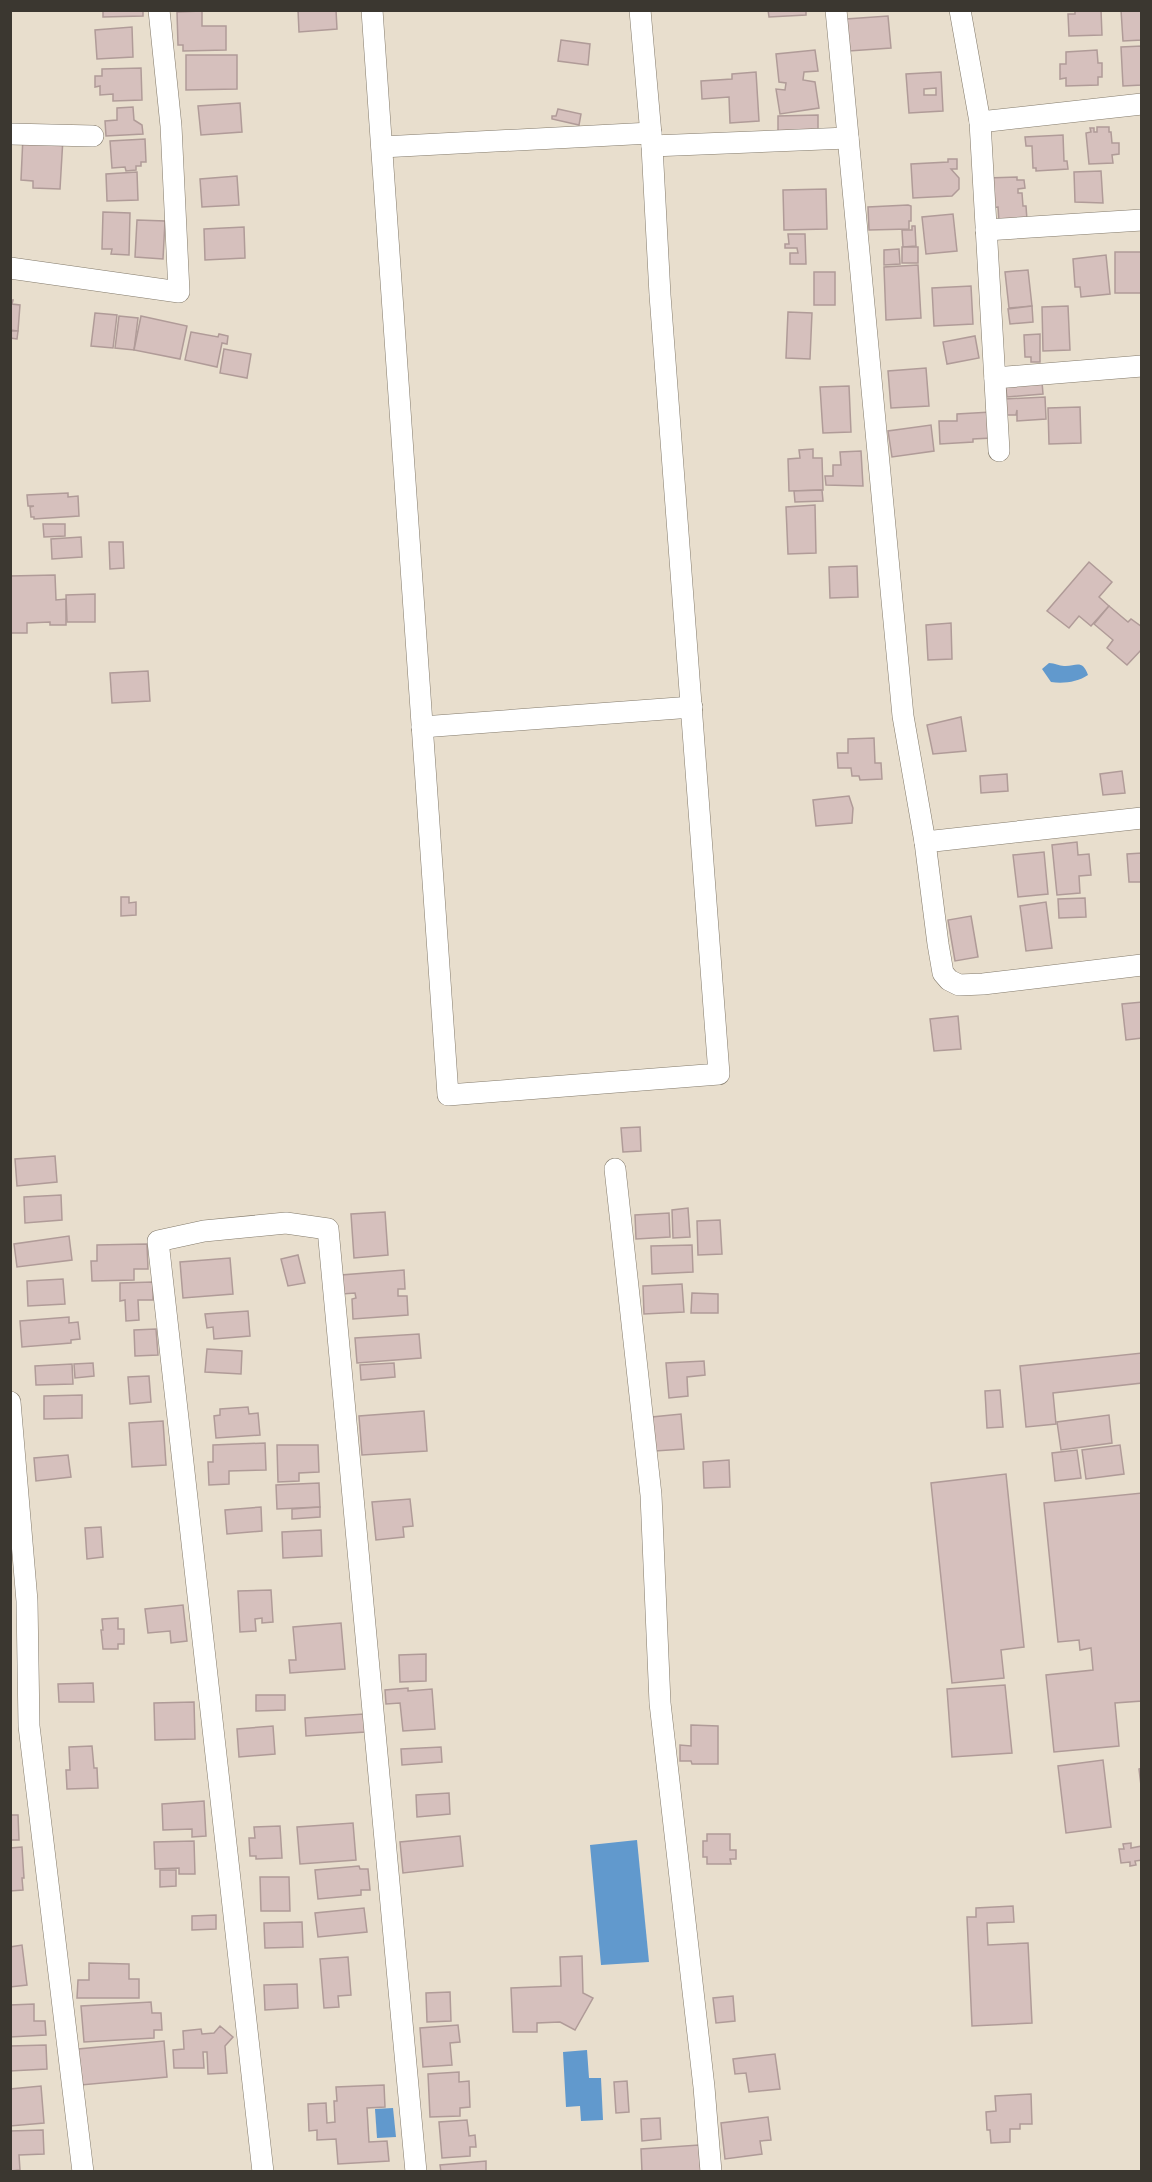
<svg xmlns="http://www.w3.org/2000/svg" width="1152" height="2182" font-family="Roboto,sans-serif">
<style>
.water{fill:#6199cd}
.building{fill:#d6c0bd;stroke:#b09b98;stroke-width:1.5;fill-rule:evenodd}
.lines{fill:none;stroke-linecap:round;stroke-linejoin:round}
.minor-casing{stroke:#837a6b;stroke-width:22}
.minor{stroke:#fff;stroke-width:21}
</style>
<rect width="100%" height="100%" fill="#e8decd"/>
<g class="water">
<path d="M1049 663C1055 663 1059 666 1064 666 1075 667 1082 658 1088 675 1078 682 1063 684 1051 682L1042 669Z"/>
<path d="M637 1840 649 1962 601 1965 590 1845Z"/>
<path d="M587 2050 589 2078H601L603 2120 581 2121 580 2106 566 2107 563 2052Z"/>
<path d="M393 2108 396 2137 377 2138 375 2109Z"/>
</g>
<g class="building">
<path d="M103 10H143V16L103 17Z"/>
<path d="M298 10H336L337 29 299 32Z"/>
<path d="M768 10H806V15L769 17Z"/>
<path d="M1075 10H1101L1102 35 1069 36 1068 14H1075Z"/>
<path d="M1121 10H1142V40L1123 41Z"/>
<path d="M202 11V26H226V50L183 51V45H178L177 12Z"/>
<path d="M888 16 891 48 849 51 846 19Z"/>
<path d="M132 27 133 57 97 59 95 30Z"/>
<path d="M561 40 590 44 588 65 558 61Z"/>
<path d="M1142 46V85L1123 86 1121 47Z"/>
<path d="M815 50 818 71 804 72 803 80 815 82 819 108 780 114 776 89 785 90 786 83 779 82 776 54Z"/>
<path d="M1097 50 1098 63H1102V77H1098V85L1066 86V78L1060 79V64H1066V52Z"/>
<path d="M186 55H237V89L186 90Z"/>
<path d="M141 68 142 100 113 101V94L100 95V86L95 87V76H102V69Z"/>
<path d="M756 72 759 121 730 123 729 97 702 99 701 81 732 79V74Z"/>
<path d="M941 72 943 111 909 113 906 74ZM936 88V95H924V89Z"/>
<path d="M240 103 242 132 201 135 198 106Z"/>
<path d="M133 107 134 120 142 125 143 134 106 136 105 121 117 120V108Z"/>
<path d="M558 109 581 114 579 125 552 119V116H556Z"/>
<path d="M818 115V135L778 136V116Z"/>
<path d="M1097 127H1109V132H1111L1112 143H1119V154L1112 155 1113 163 1089 164 1086 133 1091 132 1090 128H1094V132H1097Z"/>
<path d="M1063 135 1064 161H1067L1068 169 1036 171V168H1033L1032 146H1026L1025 137Z"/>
<path d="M23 136 63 138 60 189 33 188V181L21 180Z"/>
<path d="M145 139 146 162H141V166H136V170L126 171 125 167 112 168 110 141Z"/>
<path d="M948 159H957V169H951L959 178V189L952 196 913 198 911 164 948 162Z"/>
<path d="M1101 171 1103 203 1075 202 1074 172Z"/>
<path d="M137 172 138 200 107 201 106 174Z"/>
<path d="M237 176 239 205 202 207 200 179Z"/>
<path d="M1017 177V180H1024L1025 188 1018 189V193H1022L1023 206H1026L1027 220 999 222 998 207 988 208 987 178Z"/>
<path d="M826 189 827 229 784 230 783 190Z"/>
<path d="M908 205 911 206V221H909V229L869 230 868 207Z"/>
<path d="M103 212 130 213 129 255 111 254 112 249H102Z"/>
<path d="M953 214 957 251 926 254 922 217Z"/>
<path d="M137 220 165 221 163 259 135 257Z"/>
<path d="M912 226H915L916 246 903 247 902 230H912Z"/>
<path d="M244 227 245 258 205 260 204 229Z"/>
<path d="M788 234H805L806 264H790V253H798L797 248H785V244H789Z"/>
<rect x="902" y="247" width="16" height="16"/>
<path d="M899 249 900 264 884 265V250Z"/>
<rect x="1115" y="252" width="27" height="41"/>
<path d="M1106 255 1110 294 1081 297 1080 287H1075L1073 259Z"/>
<path d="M918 265 921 318 886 320 884 267Z"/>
<path d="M1028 270 1032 306 1009 308 1005 272Z"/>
<rect x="814" y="272" width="21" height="33"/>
<path d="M971 286 973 324 934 326 932 288Z"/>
<path d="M10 300H13L12 304 20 305 18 331 10 330Z"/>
<path d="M1032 306 1033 322 1010 324 1008 309Z"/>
<path d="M1068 306 1070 350 1043 351 1042 307Z"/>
<path d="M788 312 812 313 810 359 786 358Z"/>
<path d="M95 313 117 315 113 348 91 346Z"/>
<path d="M119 316 138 318 134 350 115 348Z"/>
<path d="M141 316 187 326 180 359 134 350Z"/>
<path d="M10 331H18L17 339 10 338Z"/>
<path d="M191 332 218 337 219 334 228 336 227 344 222 343 217 367 185 360Z"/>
<path d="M1040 334V362H1031V357H1025L1024 335Z"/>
<path d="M975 336 979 358 947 364 943 342Z"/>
<path d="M224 349 251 354 247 378 220 373Z"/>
<path d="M926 368 929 406 891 408 888 371Z"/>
<path d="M1042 382 1043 394 1007 397 1006 390H1002L1001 385Z"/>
<path d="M849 386 851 432 823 433 820 387Z"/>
<path d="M1045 397 1046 419 1017 421V410L1016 415H1004L1005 399Z"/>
<path d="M1080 407 1081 443 1049 444 1048 408Z"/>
<path d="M991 412 992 438 973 439V442L940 444 939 421H957V414Z"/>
<path d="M931 425 934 451 892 457 888 431Z"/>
<path d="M813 449V458H822L823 490 789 491 788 459 800 458 799 450Z"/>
<path d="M861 451 863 486 826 485 825 476H833V465H841L840 452Z"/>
<path d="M822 490 823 501 795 502 794 491Z"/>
<path d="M68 493V497L78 496 79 516 34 519V517H31L30 507 34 506H28L27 495Z"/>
<path d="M815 505 816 553 788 554 786 507Z"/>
<path d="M43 524H65V536L44 537Z"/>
<path d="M81 537 82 557 52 559 51 539Z"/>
<path d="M109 542H123L124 568 110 569Z"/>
<path d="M1089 562 1112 582 1099 597 1109 606 1091 626 1079 616 1069 628 1047 611Z"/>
<path d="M857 566 858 597 830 598 829 567Z"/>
<path d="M55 575 56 600 66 599V625H50V622L27 623V633H11L10 576Z"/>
<path d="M95 594V622H67L66 595Z"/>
<path d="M1109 606 1128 622 1131 619 1142 627V649L1127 665 1107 648 1113 640 1094 624Z"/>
<path d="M951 623 952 659 928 660 926 625Z"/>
<path d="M148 671 150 701 112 703 110 673Z"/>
<path d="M961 717 966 751 933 754 927 725Z"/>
<path d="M874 738 875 763H881L882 779 860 780 859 776H852L851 768H838L837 753H848V739Z"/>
<path d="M1122 771 1125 793 1103 795 1100 774Z"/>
<path d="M1007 774 1008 791 981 793 980 776Z"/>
<path d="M849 796 853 808 852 823 816 826 813 800Z"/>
<path d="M1077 842 1078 855 1089 854 1091 875 1079 876 1080 893 1057 895 1052 845Z"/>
<path d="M1044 852 1048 894 1018 897 1013 855Z"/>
<path d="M1142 853V882H1129L1127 854Z"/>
<path d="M121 897H129V903L136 902V915L121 916Z"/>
<path d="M1085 898 1086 917 1059 918 1058 899Z"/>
<path d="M1046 902 1052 948 1026 951 1020 906Z"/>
<path d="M971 916 978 957 955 961 948 920Z"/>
<path d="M1142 1002V1038L1126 1040 1122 1004Z"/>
<path d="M958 1016 961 1049 934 1051 930 1019Z"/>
<path d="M640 1127 641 1151 623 1152 621 1128Z"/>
<path d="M55 1156 57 1182 17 1186 15 1159Z"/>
<path d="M61 1195 62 1220 25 1223 24 1197Z"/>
<path d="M688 1208 690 1237 673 1238 672 1210Z"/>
<path d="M385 1212 388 1255 354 1258 351 1214Z"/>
<path d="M669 1213 670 1237 636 1239 635 1215Z"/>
<path d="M720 1220 722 1254 698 1255 697 1221Z"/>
<path d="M69 1236 72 1260 17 1267 14 1244Z"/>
<path d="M147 1244 148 1269H134V1280L92 1281 91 1261H97V1245Z"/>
<path d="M692 1245 693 1272 652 1274 651 1246Z"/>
<path d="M298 1255 305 1283 288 1286 281 1259Z"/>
<path d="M230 1258 233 1294 183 1298 180 1262Z"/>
<path d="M404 1270 405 1289H398V1296H407L408 1315 353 1319 352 1299 356 1298 355 1293 342 1294 341 1275Z"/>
<path d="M63 1279 65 1304 28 1306 27 1281Z"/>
<path d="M153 1282V1300H138L139 1320 126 1321 125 1300 120 1301V1283Z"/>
<path d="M682 1284 684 1312 644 1314 643 1286Z"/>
<path d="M692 1293 718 1294V1313H691Z"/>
<path d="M248 1311 250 1336 214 1339 213 1327 207 1328 205 1314Z"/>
<path d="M69 1317V1323L78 1322 80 1339 71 1340V1343L22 1347 20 1321Z"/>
<path d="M156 1329 158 1355 135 1356 134 1330Z"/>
<path d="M419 1334 421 1358 357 1363 355 1338Z"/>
<path d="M207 1349 242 1351 241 1374 205 1372Z"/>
<path d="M1142 1353V1383L1053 1393 1056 1424 1026 1427 1020 1366Z"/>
<path d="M704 1361 705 1375 687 1377 688 1396 669 1398 666 1363Z"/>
<path d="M93 1363 94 1376 75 1378 74 1364Z"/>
<path d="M394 1363 395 1377 361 1380 360 1365Z"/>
<path d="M72 1364 73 1384 36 1385 35 1366Z"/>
<path d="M149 1376 151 1402 130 1404 128 1377Z"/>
<path d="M1000 1390 1003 1427 987 1428 985 1391Z"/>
<path d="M82 1395V1418L44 1419V1396Z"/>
<path d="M248 1407 249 1414 258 1413 260 1435 216 1438 214 1416 220 1415V1409Z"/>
<path d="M424 1411 427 1451 362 1455 359 1416Z"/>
<path d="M681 1414 684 1449 655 1451 652 1417Z"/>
<path d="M1109 1415 1112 1443 1061 1450 1057 1422Z"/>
<path d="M163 1421 166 1465 132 1467 129 1423Z"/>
<path d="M265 1443 266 1470 229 1471V1484L209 1485 208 1462H213V1445Z"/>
<path d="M277 1445H318L319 1472 299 1473V1481L278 1482Z"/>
<path d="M1120 1445 1124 1474 1086 1479 1082 1450Z"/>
<path d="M1077 1450 1081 1478 1055 1481 1052 1453Z"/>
<path d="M68 1455 71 1477 36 1481 34 1458Z"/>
<path d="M729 1460 730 1487 704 1488 703 1462Z"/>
<path d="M1006 1474 1024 1647 1001 1650 1004 1678 952 1683 931 1483Z"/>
<path d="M319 1483 320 1507 277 1509 276 1485Z"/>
<path d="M1142 1493V1701L1115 1703 1119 1746 1054 1752 1046 1675 1093 1670 1091 1648 1080 1650 1079 1640 1058 1642 1044 1503Z"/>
<path d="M410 1499 413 1526 403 1527 404 1537 376 1540 372 1502Z"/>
<path d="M261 1507 262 1531 227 1534 225 1510Z"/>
<path d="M320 1507V1517L292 1519V1509Z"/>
<path d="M101 1527 103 1557 87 1559 85 1528Z"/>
<path d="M321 1530 322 1556 283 1558 282 1532Z"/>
<path d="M271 1590 273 1622 262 1623V1618L255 1619 256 1631 240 1632 238 1591Z"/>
<path d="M183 1605 187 1641 171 1643 170 1631 148 1633 145 1609Z"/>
<path d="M118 1618V1629H124V1644H118V1649H103L101 1630H103L102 1619Z"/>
<path d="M341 1623 345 1669 290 1673 289 1660H296L293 1627Z"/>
<path d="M426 1654V1681L400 1682 399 1655Z"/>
<path d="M93 1683 94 1702H59L58 1684Z"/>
<path d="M1005 1685 1012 1753 952 1757 947 1689Z"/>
<path d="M408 1688V1691L432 1689 435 1729 403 1731 400 1703 386 1704 385 1690Z"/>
<path d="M256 1695H285V1710L256 1711Z"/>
<path d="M194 1702 195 1739 155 1740 154 1703Z"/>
<path d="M364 1714 365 1732 306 1736 305 1718Z"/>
<path d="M691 1725 718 1726V1764H692L691 1761H680V1745L691 1746Z"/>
<path d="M273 1726 275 1754 239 1757 237 1729Z"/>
<path d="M92 1746 94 1768H97L98 1788 67 1789 66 1770H70L69 1747Z"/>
<path d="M441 1747 442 1762 402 1765 401 1749Z"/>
<path d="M1103 1760 1111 1827 1066 1833 1058 1766Z"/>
<path d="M1142 1768V1794L1139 1769Z"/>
<path d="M449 1793 450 1814 417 1817 416 1795Z"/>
<path d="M204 1801 206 1836 192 1837V1829L163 1830 162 1804Z"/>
<path d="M10 1815H18L19 1840H10Z"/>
<path d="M353 1823 356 1860 300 1864 297 1827Z"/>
<path d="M280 1826 282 1858 256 1859V1856H250L249 1838H255L254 1827Z"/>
<path d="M707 1834H730V1850H736V1859H730L731 1864H707V1857H703V1841H707Z"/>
<path d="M460 1836 463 1866 403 1873 400 1842Z"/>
<path d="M194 1841 195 1874H179V1868L155 1869 154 1842Z"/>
<path d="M1131 1843V1848L1142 1846V1860L1135 1861 1136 1865 1130 1866V1862L1121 1863 1119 1849H1124L1123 1844Z"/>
<path d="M22 1847 24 1878H22L23 1890 10 1891V1848Z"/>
<path d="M359 1866 360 1869H368L370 1890H361V1895L318 1899 315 1870Z"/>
<path d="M160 1870H176V1886L160 1887Z"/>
<path d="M260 1877H289L290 1911H261Z"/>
<path d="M1013 1906 1014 1922 987 1923 988 1945 1028 1943 1032 2023 972 2026 967 1917H976V1908Z"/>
<path d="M364 1908 367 1932 318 1937 315 1913Z"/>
<path d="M216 1915V1929L192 1930V1916Z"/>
<path d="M302 1922 303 1947 265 1948 264 1923Z"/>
<path d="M22 1945 27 1985 10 1987V1947Z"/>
<path d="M582 1956 583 1993 593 1998 575 2030 560 2022 537 2023V2032H513L511 1988 561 1986 560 1957Z"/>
<path d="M348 1957 351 1995 338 1996 339 2007 324 2008 320 1959Z"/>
<path d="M89 1963 129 1964V1979H139V1998H77L78 1980H89Z"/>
<path d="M297 1984 298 2008 265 2010 264 1985Z"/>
<path d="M450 1992 451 2021 427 2022 426 1993Z"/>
<path d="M733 1996 735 2021 716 2023 713 1998Z"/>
<path d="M151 2002 152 2013H161L162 2030H154V2038L84 2042 81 2006Z"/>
<path d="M34 2004V2021H45L46 2035 10 2037V2005Z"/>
<path d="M458 2025 460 2042 450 2043 452 2065 423 2067 420 2028Z"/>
<path d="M220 2026 233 2037 225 2046 227 2073 208 2074 207 2052H203L204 2068H174L173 2050 184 2049 183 2031 201 2029 202 2034 214 2033Z"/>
<path d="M164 2041 167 2077 81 2085 78 2049Z"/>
<path d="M46 2045 47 2069 10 2071V2046Z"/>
<path d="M775 2054 780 2089 749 2092 746 2073 735 2074 733 2059Z"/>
<path d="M459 2072V2082L469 2081 470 2107 460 2108V2116L430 2117 428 2074Z"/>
<path d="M627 2081 629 2112 616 2113 614 2082Z"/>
<path d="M384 2085 385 2107 367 2108 369 2142 387 2141 389 2161 338 2164 336 2139 317 2140V2130L309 2131 308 2104 326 2103 327 2123 335 2122 334 2101H337L336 2087Z"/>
<path d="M41 2086 44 2123 10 2126V2089Z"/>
<path d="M1031 2094 1032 2124H1020V2129H1010V2142L991 2143 990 2130H987L986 2112 996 2111 995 2096Z"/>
<path d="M768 2117 771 2140 760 2141 762 2154 725 2159 721 2123Z"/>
<path d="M660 2118 661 2139 642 2141 641 2119Z"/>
<path d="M467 2120 469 2136 475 2135 476 2147H470V2156L442 2158 439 2122Z"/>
<path d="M43 2130 44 2154 19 2155 20 2170 10 2171V2131Z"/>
<path d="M699 2145 701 2172H642L641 2149Z"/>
<path d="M486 2161V2172H441L440 2165Z"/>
</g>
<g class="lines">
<g class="minor-casing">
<g id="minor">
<path d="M372 10C399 372 422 734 448 1095L719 1074 660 295 652 146 640 10"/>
<path d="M836 10 903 716 925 842 938 944 943 973 949 980 959 985 983 984 1142 965"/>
<path d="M960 10 980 122 999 451"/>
<path d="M980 122 1142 104"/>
<path d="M10 134 93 136"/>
<path d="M652 146 848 138"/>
<path d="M382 147 651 133"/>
<path d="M986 230 1142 220"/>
<path d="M10 268 179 292 171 126 159 10"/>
<path d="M995 378 1142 366"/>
<path d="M422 727 692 707"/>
<path d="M925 842 1142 818"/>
<path d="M615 1169 651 1495 660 1703 704 2087 711 2172"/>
<path d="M10 1402 27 1601 29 1726 83 2172"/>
<path d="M263 2172 158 1241 204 1231 286 1223 328 1229 416 2172"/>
</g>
</g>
<use href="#minor" class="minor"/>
</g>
<rect width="1152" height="2182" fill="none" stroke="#3b3730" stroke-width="24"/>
</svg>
